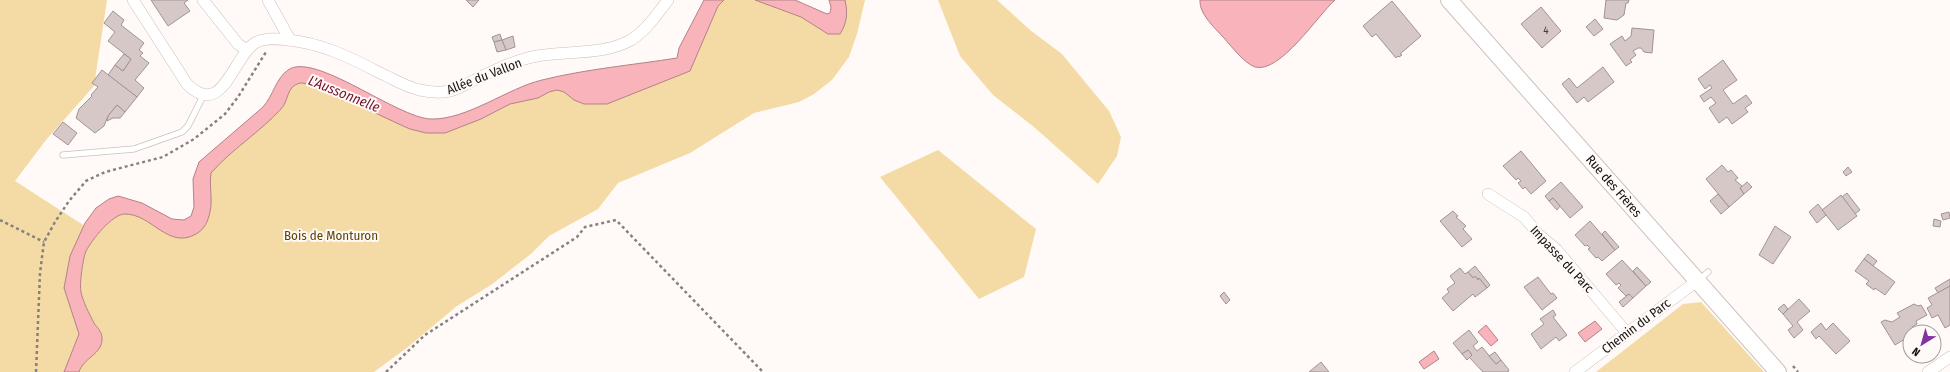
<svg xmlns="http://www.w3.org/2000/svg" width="1950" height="372" font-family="'Fira Sans Condensed',sans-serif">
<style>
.green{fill:#f4dba5}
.water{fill:#f8b3bb;stroke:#b48287}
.building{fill:#d6c8c6;stroke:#a19492}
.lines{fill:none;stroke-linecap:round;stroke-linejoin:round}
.service-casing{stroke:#ccc0ba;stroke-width:7}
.minor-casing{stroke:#ccc0ba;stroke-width:12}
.secondary-casing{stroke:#ccc0ba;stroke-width:18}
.path{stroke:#86817f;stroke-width:2.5;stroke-dasharray:3 3;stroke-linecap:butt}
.service{stroke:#fff;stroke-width:5.5}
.minor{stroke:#fff;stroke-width:11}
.secondary{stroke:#fff;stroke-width:16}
.labels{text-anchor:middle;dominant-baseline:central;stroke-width:4;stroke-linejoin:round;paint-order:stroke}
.number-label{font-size:11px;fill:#453f3d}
.street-label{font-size:13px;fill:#15110f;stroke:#fffaf7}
.park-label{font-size:13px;fill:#5c4508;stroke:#fffaf7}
.water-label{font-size:14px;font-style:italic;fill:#75132d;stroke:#fffaf7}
</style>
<rect width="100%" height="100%" fill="#fffaf7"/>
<g class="green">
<path d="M0 0H107L94 86 46 140 15 181 91 230 126 204 169 229 197 226 201 179 271 110 294 74 427 127 544 89 687 57 713 0H766L836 28 832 0H865L857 34 849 57 832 80 814 94 799 102 754 113 690 153 618 183 598 209 549 236 532 253 491 285 457 306 408 347 374 372H0Z"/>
<path d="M938 0H997L1030 30 1062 54 1109 111 1121 137 1117 156 1098 184 1034 127 993 95 960 56Z"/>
<path d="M938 150 1036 229 1024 277 979 299 880 177Z"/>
<path d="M1701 302 1764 372H1596L1683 304Z"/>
</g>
<g class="water">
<path d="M704 0H724L718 6 690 71 607 104H584L574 100 564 92 557 90 549 92 538 98 510 104 481 119 445 133H426L410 129C393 122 311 81 300 83 286 86 289 101 281 109 260 132 232 149 211 173 209 186 213 199 210 212 208 221 205 229 196 234 168 250 152 214 125 214 112 214 92 240 86 251 83 258 79 285 81 292 83 302 89 313 94 323 97 328 102 331 102 338 103 354 83 358 79 372H64L79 334 64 288 70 256 85 223 96 208 109 199 118 196 142 203 172 219 184 220 191 216 194 207 193 179 199 162 263 107C273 96 276 78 288 70 314 51 397 118 431 119 467 120 508 88 542 80 586 69 633 65 677 58L679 48Z"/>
<path d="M755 0H795L827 14 830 13 831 7 829 0H845C848 13 847 23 840 34H828L801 17Z"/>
<path d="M1200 0H1335C1318 15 1280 74 1255 67 1244 63 1232 47 1224 38 1215 28 1199 14 1200 0Z"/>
<path d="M1595 321 1602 329 1585 342 1578 333Z"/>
<path d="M1486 325 1498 340 1491 346 1478 332Z"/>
<path d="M1434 351 1439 359 1424 369 1419 362Z"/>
</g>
<g class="building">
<path d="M151 0H188L184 3 190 11 168 26Z"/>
<path d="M466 0H479L473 7Z"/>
<path d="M1606 0H1629L1628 3H1626L1624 15 1617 20 1604 18Z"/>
<path d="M1392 1 1421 36 1400 54 1402 55 1399 57 1398 56 1396 58 1376 34 1372 37 1363 26Z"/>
<path d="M1541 7 1561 31 1542 48 1521 24Z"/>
<path d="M113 11 124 20 121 25 144 43 139 50 143 53 140 56 149 63 135 80 144 88 137 97 108 75 115 65 123 71 131 59 108 41 115 32 104 23Z"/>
<path d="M1595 19 1603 29 1594 36 1586 27Z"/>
<path d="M1632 28 1654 30 1652 53 1644 52 1641 48H1638L1633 51 1636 55 1630 60 1632 62 1626 66 1610 44 1622 36 1625 41 1631 36Z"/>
<path d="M500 34 502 40 494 42 492 37Z"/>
<path d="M513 36 515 47 506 50 502 40Z"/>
<path d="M502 40 506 50 497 52 494 42Z"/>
<path d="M124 54 131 59 123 71 115 65Z"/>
<path d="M1723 60 1737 80 1723 90 1733 104 1746 95 1752 103 1745 108 1748 112 1732 124 1727 117 1719 123 1709 108 1716 103 1711 97 1704 102 1700 96 1712 88 1710 85 1705 89 1698 79Z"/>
<path d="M1603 67 1614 82 1588 102 1584 97 1577 103 1562 84 1569 78 1577 88Z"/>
<path d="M102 70 137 97 125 112 117 105 108 116 104 126 95 133 76 118 79 109 92 96 91 95 98 87 92 83Z"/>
<path d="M117 105 125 112 120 118H113L107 121 108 116Z"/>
<path d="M63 122 77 133 68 145 53 134Z"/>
<path d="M1521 151 1546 181 1531 194 1525 187 1523 189 1518 183 1521 181 1518 178 1516 180 1503 166Z"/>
<path d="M1722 165 1728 172 1731 170 1738 178 1735 180 1742 186 1740 188 1744 194 1729 207 1706 179Z"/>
<path d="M1848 167 1852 172 1846 176 1843 172Z"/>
<path d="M1561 182 1583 207 1570 218 1553 198 1549 201 1545 196Z"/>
<path d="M1747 182 1752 187 1744 194 1740 188Z"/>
<path d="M1847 193 1860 210 1855 214 1842 197Z"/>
<path d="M1718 194 1729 207 1721 214 1710 201Z"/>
<path d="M1841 195 1857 216 1838 230 1822 210Z"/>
<path d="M1553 198 1560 206 1557 210 1549 201Z"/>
<path d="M1818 204 1826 215 1817 223 1809 212Z"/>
<path d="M1453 211 1458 216 1456 217 1466 226 1463 229 1472 239 1462 247 1440 221Z"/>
<path d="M1949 212 1950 218 1943 220 1941 214Z"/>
<path d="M1934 219 1941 221 1940 227 1933 226Z"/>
<path d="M1590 221 1615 250 1602 261 1598 257 1596 258 1588 249 1590 248 1587 245 1585 246 1575 235Z"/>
<path d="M1775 226 1791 237 1773 264 1759 255Z"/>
<path d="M1605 231 1619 247 1615 250 1602 234Z"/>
<path d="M1868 254 1877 261 1873 266 1864 259Z"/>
<path d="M1864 259 1895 282 1885 295 1875 288 1874 290 1866 284 1869 281 1855 271Z"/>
<path d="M1622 260 1646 286 1633 298 1629 294 1626 296 1618 288 1621 285 1619 283 1616 285 1606 274Z"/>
<path d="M1475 266 1490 285 1487 288 1479 278 1478 280 1475 276 1473 278 1468 272Z"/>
<path d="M1637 267 1651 282 1646 286 1633 271Z"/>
<path d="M1460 268 1465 274 1468 272 1473 278 1475 276 1478 280 1479 278 1487 288 1475 297 1473 294 1453 311 1442 298 1449 292 1447 289 1455 283 1450 276Z"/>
<path d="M1538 277 1551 294 1553 293 1557 298 1542 310 1524 287Z"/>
<path d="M1950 279V286L1938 293 1935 288Z"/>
<path d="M1950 286V325L1945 328 1938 315 1932 318 1927 308 1932 305 1928 298Z"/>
<path d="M1224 292 1230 300 1226 304 1220 296Z"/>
<path d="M1629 294 1633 298 1623 307 1619 302Z"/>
<path d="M1799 299 1810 311 1797 322 1803 330 1794 338 1788 330 1793 326 1783 314Z"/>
<path d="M1784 304 1788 309 1783 314 1778 309Z"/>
<path d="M1914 304 1918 306 1921 305 1927 315 1916 321 1917 324 1912 327 1916 332H1910V336L1895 345 1881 322 1885 320 1892 322 1900 317 1897 313Z"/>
<path d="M1553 310 1556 315 1553 317 1567 335 1559 341 1556 337 1541 349 1531 334 1544 324 1540 319Z"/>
<path d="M1821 323 1826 330 1833 323 1850 341 1836 354 1819 336 1816 339 1811 332Z"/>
<path d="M1469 330 1478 342 1473 346 1477 351 1482 347 1496 364 1501 360 1509 370 1508 372H1483L1469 357 1472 355 1468 350 1462 354 1453 343Z"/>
<path d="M1468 350 1472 355 1467 360 1462 354Z"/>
<path d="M1495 352 1501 360 1496 364 1489 356Z"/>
<path d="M1321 362 1329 372H1309Z"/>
</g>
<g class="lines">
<g class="service-casing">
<g id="service">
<path d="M63 155 134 149 182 132 188 126 204 94"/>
<path d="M1698 281 1708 272"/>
</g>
</g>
<g class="minor-casing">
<g id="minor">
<path d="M133 0 187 84C223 120 233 56 255 43 264 37 278 39 288 40 320 43 350 57 378 72 392 78 405 87 420 90 429 92 440 93 450 91 458 89 467 83 475 80 494 70 515 60 537 56 568 50 602 56 631 40 647 30 657 14 668 0"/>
<path d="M203 0 238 44 247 50"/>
<path d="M268 0 290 40"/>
<path d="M1488 194 1524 217 1539 235 1556 249 1627 333"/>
<path d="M1575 372 1697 281"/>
<path d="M1928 372 1950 357"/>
</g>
</g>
<g class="secondary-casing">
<path id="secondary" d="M1449 0 1778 372"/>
</g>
<g class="path">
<path d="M0 220 44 242"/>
<path d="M1793 366 1798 372"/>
<path d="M36 372 40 273 44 242 55 222 69 201 86 181 105 172 163 157 194 139 225 114 238 97 266 52"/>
<path d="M386 372 425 335 577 237 585 227 616 220 763 372"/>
</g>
<use href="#service" class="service"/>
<use href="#minor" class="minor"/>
<use href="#secondary" class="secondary"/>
</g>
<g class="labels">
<g class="number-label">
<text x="1546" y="30">4</text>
</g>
<g class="street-label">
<text transform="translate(484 76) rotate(-21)">Allée du Vallon</text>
<text transform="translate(1614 186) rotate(49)">Rue des Frères</text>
<text transform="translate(1562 259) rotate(47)">Impasse du Parc</text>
<text transform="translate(1636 326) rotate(-37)">Chemin du Parc</text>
</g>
<g class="park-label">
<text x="331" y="235">Bois de Monturon</text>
</g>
<g class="water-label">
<text transform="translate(344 94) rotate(22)">L'Aussonnelle</text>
</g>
</g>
<g transform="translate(1922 344) rotate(217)"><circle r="19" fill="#fffaf7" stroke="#a19d9a"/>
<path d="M0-3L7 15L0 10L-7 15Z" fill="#8532a1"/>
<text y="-6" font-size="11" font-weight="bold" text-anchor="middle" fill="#15110f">N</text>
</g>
</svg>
